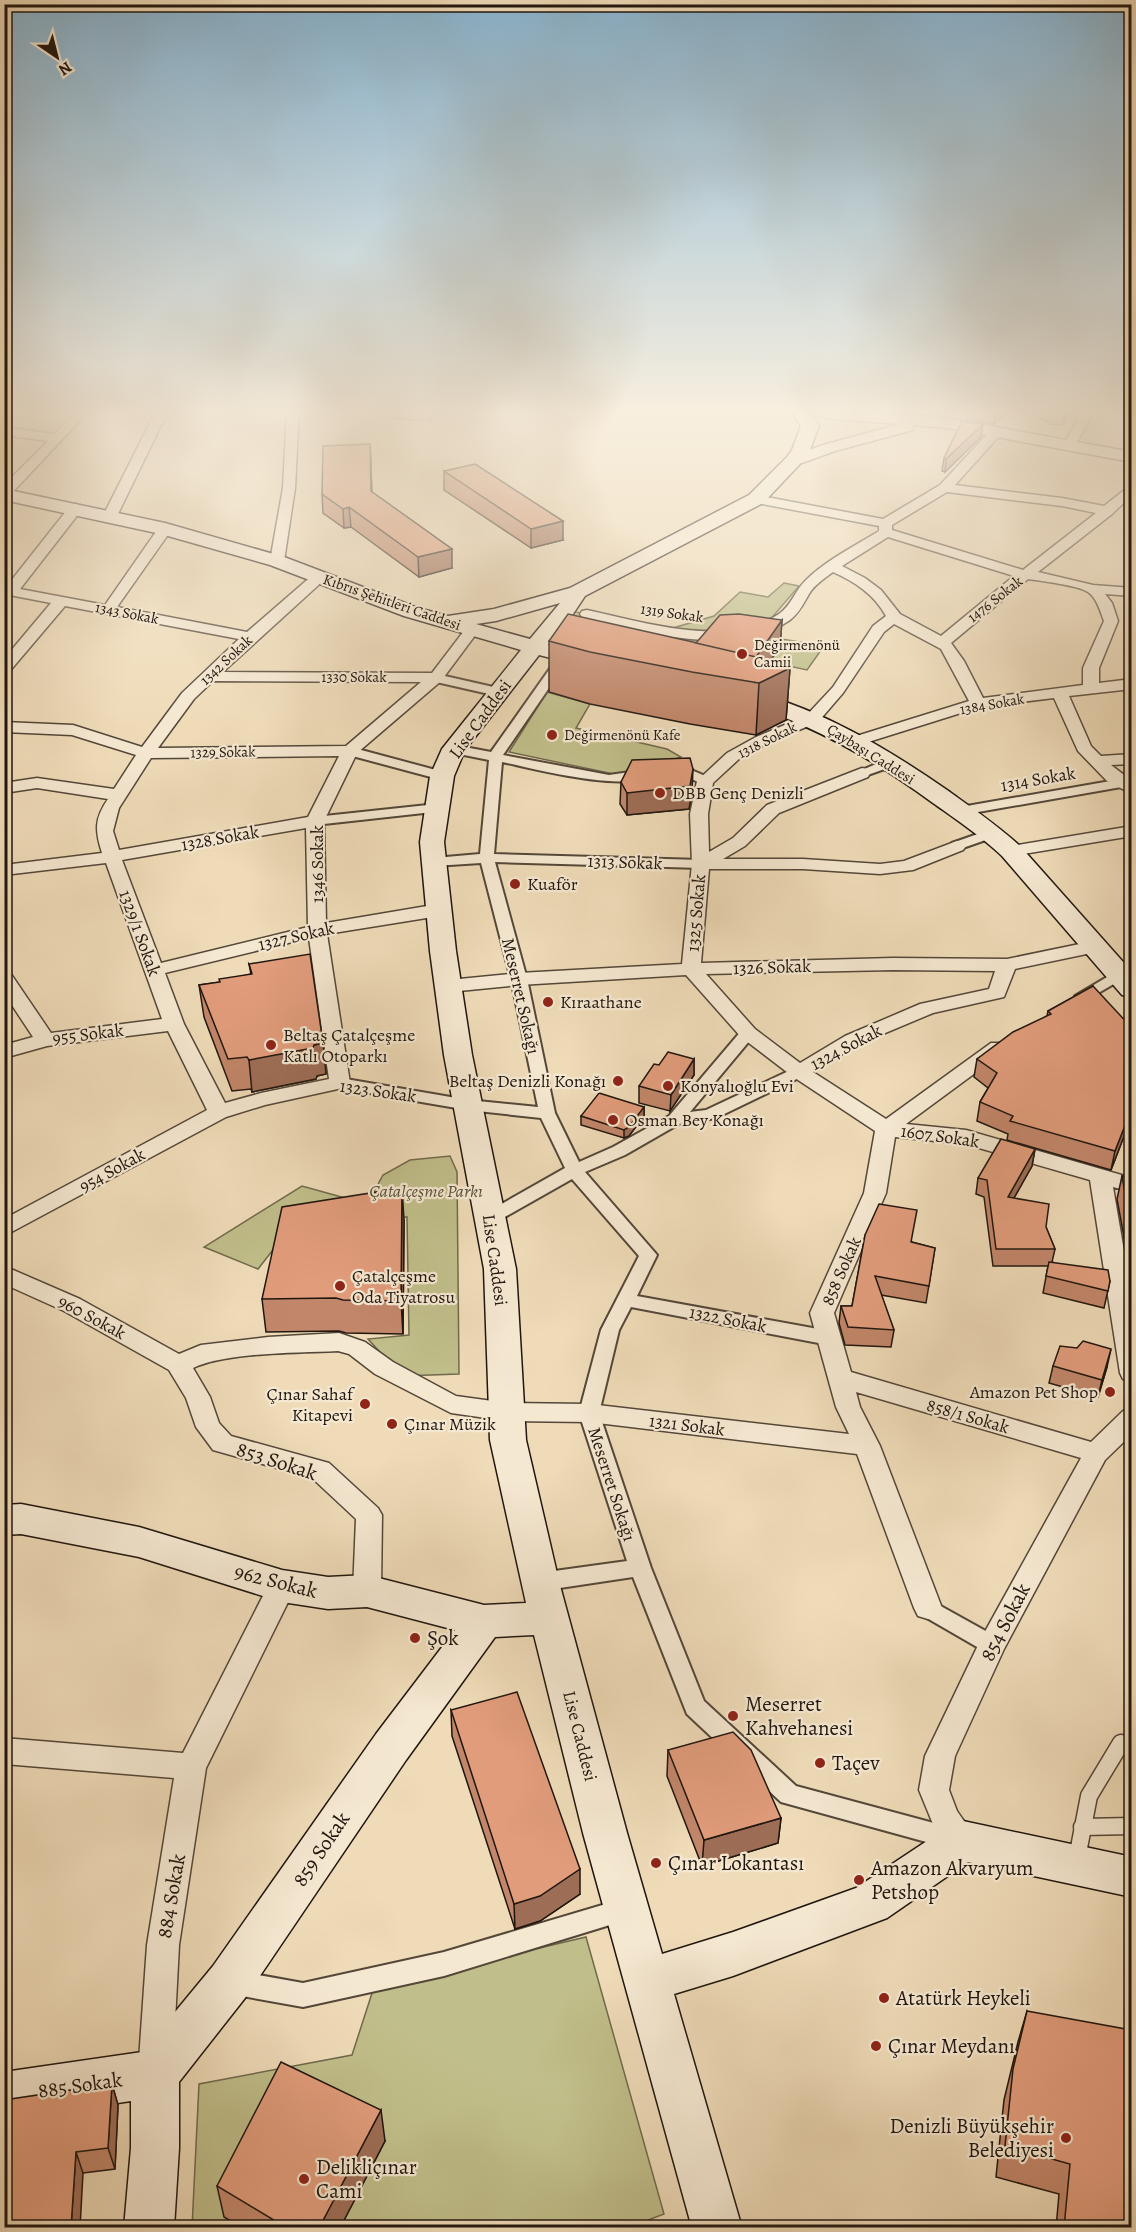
<svg xmlns="http://www.w3.org/2000/svg" width="1136" height="2232" font-family="Alegreya,serif">
<style>
.green{fill:#c0be8a;stroke:#706a4c;stroke-width:1.5}
.lines{fill:none;stroke-linecap:round;stroke-linejoin:round}
.service-casing{stroke:#544739;stroke-width:19}
.pedestrian-casing{stroke:#544739;stroke-width:4}
.minor-casing{stroke:#544739;stroke-width:3}
.tertiary-casing{stroke:#544739;stroke-width:3}
.secondary-casing{stroke:#20160f;stroke-width:3}
.service{stroke:#f5e8d1;stroke-width:16}
.pedestrian{fill:#f5e8d1;fill-rule:evenodd}
.minor{fill:#f5e8d1;fill-rule:evenodd}
.tertiary{fill:#f5e8d1;fill-rule:evenodd}
.secondary{fill:#f5e8d1;fill-rule:evenodd}
.wall{fill:#c2866a;stroke:#20160f;stroke-width:1.5}
.shaded-wall{fill:#9e6d56;stroke:#20160f;stroke-width:1.5}
.building{fill:#e19c7b;stroke:#20160f;stroke-width:1.5}
.poi-dot{fill:#8f2418;stroke:#f5e8d1;stroke-width:2}
.labels{text-anchor:middle;dominant-baseline:central;stroke-width:4.5;stroke-linejoin:round;paint-order:stroke}
.far-street-label{font-size:15px;fill:#20160f;stroke:#f5e8d1}
.far-poi-label{font-size:15px;fill:#20160f;stroke:#f5e8d1;text-anchor:start}
.street-label{font-size:18px;fill:#20160f;stroke:#f5e8d1}
.poi-label{font-size:18px;fill:#20160f;stroke:#f5e8d1;text-anchor:start}
.park-label{font-size:18px;font-style:italic;fill:#58513a;stroke:#f5e8d1}
.near-street-label{font-size:21px;fill:#20160f;stroke:#f5e8d1}
.near-poi-label{font-size:21px;fill:#20160f;stroke:#f5e8d1;text-anchor:start}
</style>
<rect width="100%" height="100%" fill="#efdbb8"/>
<filter id="stains"><feTurbulence type="fractalNoise" baseFrequency=".00333" numOctaves="4"/><feColorMatrix values="0 0 0 0 .2 0 0 0 0 .09 0 0 0 0 .02 0 0 0 .5 -.17"/></filter>
<radialGradient id="worn" r=".72"><stop offset=".6" stop-color="#630" stop-opacity="0"/><stop offset="1" stop-color="#630" stop-opacity=".3"/></radialGradient>
<g class="green">
<path d="M784 583 799 586 757 635 824 646 807 670 770 662 779 647 704 660 535 648 566 610 666 630 714 616 740 592 768 597Z"/>
<path d="M547 692 590 704 576 728 667 749 681 757 623 776 509 752Z"/>
<path d="M450 1156 457 1172 459 1374 402 1376 368 1339 409 1335 407 1217 283 1237 258 1269 204 1247 302 1186 367 1204 383 1175 410 1160Z"/>
<path d="M586 1937 664 2214 627 2228H192L199 2084 352 2055 374 1987Z"/>
</g>
<g class="lines">
<g class="service-casing">
<g id="service">
<path d="M1082 1827 1132 1826"/>
<path d="M1077 1858 1089 1796 1121 1743"/>
</g>
</g>
<g class="pedestrian-casing">
<g id="pedestrian">
<path d="M560 659 566 663 503 755 609 775 644 770 651 774C629 794 531 768 502 762L494 854 701 860 708 864 701 868 495 862 527 979 555 1113 579 1162 613 1147 669 1116 742 1030H754L756 1033 690 1112 706 1110 793 1069H805L807 1072 805 1075 716 1118 679 1124 625 1155 585 1172 657 1255 637 1296 829 1331 836 1333 838 1338 836 1343 829 1345 631 1307 619 1330 599 1413 651 1568 704 1701 796 1786 967 1832 971 1840 967 1848 959 1851 781 1802 687 1714 633 1577 540 1591 533 1588 529 1582 533 1576 540 1573 627 1561 579 1413 601 1330 639 1256 572 1179 496 1222H484L481 1218 484 1214 565 1168 541 1118 468 1110 340 1088 332 1083 340 1078 468 1100 538 1107 511 979 481 863 434 866 427 862 434 858 480 854 489 760 449 752 448 749 454 745 491 752 556 660Z"/>
<path d="M436 674 502 689 504 692 498 696 432 681V675Z"/>
<path d="M350 747 447 773 449 776 442 780 345 754 344 751 345 748Z"/>
<path d="M888 759 893 760 894 763 893 766 862 777 855 773Z"/>
<path d="M682 766 710 778 712 781 705 785 680 774H668L666 771 668 768Z"/>
<path d="M1122 779 1129 783 1127 786 961 815 954 811 961 807Z"/>
<path d="M437 804 444 808 442 811 315 825 308 821 315 817Z"/>
<path d="M992 829 999 833 997 836 957 850 950 846 952 843Z"/>
<path d="M1119 970 1127 975 1124 978 1088 999 1083 1001 1075 996Z"/>
<path d="M928 1599 1000 1639 1003 1645 1000 1651 992 1654 984 1651 920 1614 917 1608 920 1602Z"/>
<path d="M626 1898 635 1901 638 1909 635 1917 626 1920 444 1976 303 2007 231 1994 222 1991 218 1982 222 1973 231 1970 303 1983 444 1952Z"/>
</g>
</g>
<g class="minor-casing">
<g id="minor">
<path d="M77 411H89L9 496 4 497V485L48 441 4 435V427L54 434Z"/>
<path d="M156 411H168L116 518 109 522 104 521 102 518Z"/>
<path d="M287 411H299L295 488 284 561 277 565 270 561 283 488Z"/>
<path d="M1082 411H1094L1074 448H1066L1064 445Z"/>
<path d="M996 428 1000 429V435L955 485 1062 498 1104 506 1132 484V495L1112 514 1038 572 1093 585 1132 588V596L1105 594 1112 603 1118 621 1099 668V683L1132 679V689L1069 696 1091 746 1101 756 1132 754V764L1111 765 1132 781V794L1107 781 1078 751 1054 698 980 707 862 744H850L848 741 850 738 969 701 941 649 894 624 884 632 843 693 818 722 768 743 739 759 713 783 708 814 709 852 733 838 767 805 862 768 868 769 870 773 868 777 779 813 745 846 723 859H803L880 864 904 861 957 841 963 842 966 846 963 850 913 870 880 874 803 869H709L701 963 893 958 1007 959 1094 941 1101 943 1103 947 1101 951 1015 969 1004 997 933 1013 859 1044 813 1072 886 1119 991 1043H1005L1008 1047 1005 1051 906 1124 966 1130 1132 1178V1192L1113 1187 1132 1298V1382L1123 1379 1120 1373 1090 1180 965 1144 895 1137 886 1193 834 1313 851 1372 1091 1442 1123 1411 1132 1409V1434L1105 1460 1004 1649 955 1756 949 1790 957 1811 978 1841 974 1851 963 1855 952 1851 935 1829 919 1790 925 1756 982 1637 1081 1458 856 1392 860 1407 880 1446 942 1608 938 1616 928 1619 918 1616 914 1608 857 1454 589 1422 507 1421 451 1413 375 1374 349 1354 338 1351C298 1353 228 1352 193 1368L210 1397 219 1423 231 1436 329 1463 378 1508 382 1515 381 1591 377 1599 367 1602 357 1599 353 1591 356 1519 312 1478 213 1450 196 1427 186 1398 169 1370 64 1311 4 1284V1266L80 1299 179 1354 201 1345 268 1337 339 1333 365 1342 393 1362 456 1396 507 1403 589 1404 849 1434 836 1407 810 1313 864 1193 875 1131 792 1076 741 1037 686 975 519 985 449 992 442 990 439 986 442 982 449 980 519 973 682 964 692 864 690 814 697 781 727 753 756 737 806 716 833 687 873 626 886 616C874 594 855 582 833 572 825 578 814 585 809 594 803 604 800 612 790 620 733 659 643 632 582 617L580 614 582 611 587 610C643 622 727 649 779 614 792 605 795 590 807 579 828 559 855 546 879 531V526L751 502 749 499 751 496 756 495 883 519 940 485 992 429ZM947 492 1062 506 1096 513 1023 570 892 530V525ZM888 537 1014 576 941 636 900 614 881 590 865 578 842 566ZM1028 579C1041 581 1077 585 1088 592 1097 598 1100 611 1104 621L1083 668V685L983 698 964 661 951 643ZM893 970 995 971 989 989 920 1004 845 1036 800 1063 755 1029 706 974Z"/>
<path d="M76 504 83 508 20 589 105 605 160 526 165 525 172 529 117 607 247 632 314 574H324L326 577 324 580 223 672 432 673 467 627 472 626 479 630 441 681 357 753 324 821 326 923 439 904 445 906 448 910 445 914 439 916 327 934 350 1083 347 1087 265 1105 226 1117 4 1236V1219L207 1110 168 1031 47 1046 4 1058V1045L33 1037 4 993V972L11 974 51 1033 162 1019 106 863 4 875V865L102 853C95 831 94 819 108 799L37 788 4 793V783L37 778 114 789 136 755 72 735 4 732V722L73 725 142 747 182 693 239 639 65 606 9 672 4 673V659L51 603 4 594V586H7L71 505ZM213 681 421 682 346 746 158 748 194 699ZM339 756 308 817 119 850 113 831 119 808 151 758ZM306 828 308 927 161 963 122 860ZM309 938 329 1079 261 1093 225 1103 184 1024 165 973Z"/>
<path d="M1132 826V836L1011 856 1005 855 1002 851 1005 847 1011 846Z"/>
<path d="M282 1575 292 1578 296 1586 206 1768 179 1945 173 2060 168 2072 156 2076 144 2072 139 2060 147 1945 174 1778 4 1764V1738L183 1753 272 1578Z"/>
</g>
</g>
<g class="tertiary-casing">
<path id="tertiary" d="M810 411H849L947 418 1132 452V462L947 428 913 425V430L835 451 799 464H787L785 461 787 458 823 445 900 424 832 419 812 414Z"/>
</g>
<g class="secondary-casing">
<g id="secondary">
<path d="M790 411H809L819 426 810 450 799 465 763 503 585 596 573 614 548 645 559 647 562 652 559 657 551 658 539 655 465 750 454 776 444 842 456 951 472 1055 516 1269 526 1440 559 1582 627 1833 662 1954 733 1932 856 1888 948 1827 963 1821 1132 1857V1897L968 1862 887 1918 733 1976 674 1994 742 2228H692L583 1833 534 1635 495 1637 406 1760 245 1998 179 2082V2148L174 2228H124L131 2148V2101L4 2120V2072L142 2052 213 1966 376 1734 455 1630 367 1607 328 1609 282 1602 139 1557 21 1534 4 1535V1505L21 1504 139 1527 282 1570 328 1577 367 1575 484 1605 526 1603 490 1440 484 1269 444 1055 430 951 420 842 430 776 442 749 521 650 404 616 270 565 161 534 4 500V489L165 523 284 557 418 608 448 616 494 609 570 588 749 495 787 457 792 450 801 426ZM560 603 530 639 476 624 496 621Z"/>
<path d="M747 690C821 709 885 747 947 790 972 808 997 825 1020 846L1132 972V997L1122 995 1002 856C981 836 957 820 933 803 873 759 811 723 739 702L736 697 739 692Z"/>
</g>
</g>
<use href="#service" class="service"/>
<use href="#pedestrian" class="pedestrian"/>
<use href="#minor" class="minor"/>
<use href="#tertiary" class="tertiary"/>
<use href="#secondary" class="secondary"/>
</g>
<g class="wall">
<path d="M394 411H436L430 421 394 419Z"/>
<path d="M968 411H1008L994 424 967 419Z"/>
<path d="M1035 411H1070L1063 425 1050 424 1034 414Z"/>
<path d="M983 424 981 437 945 472 942 471 944 458Z"/>
<path d="M370 444 372 492 452 568 419 577 351 527 344 528 323 513 322 494Z"/>
<path d="M444 471 563 540 531 548 444 490Z"/>
<path d="M782 620 780 647 770 661 790 668 786 720 756 735 690 724 590 704 549 692V641L696 643Z"/>
<path d="M621 782 692 791 689 809 627 815 620 804Z"/>
<path d="M249 964 323 1043 326 1074 317 1076 316 1079 252 1092 251 1089 232 1091 204 1017 199 985 220 982 251 974Z"/>
<path d="M1093 986 1131 1118 1111 1170 1007 1140 1008 1134 977 1121 980 1102 988 1088 974 1077 977 1059 1047 1016 1048 1011Z"/>
<path d="M694 1059V1075L670 1111 639 1103V1086Z"/>
<path d="M644 1107V1116L629 1136 624 1138 581 1125V1116Z"/>
<path d="M1035 1149 1032 1166 1014 1198 1046 1227 1055 1249 1052 1262 1110 1281 1104 1308 1043 1293 1048 1266H993L984 1197 976 1194 978 1178Z"/>
<path d="M1122 1176 1131 1178V1260L1128 1259 1117 1199Z"/>
<path d="M404 1220 403 1334 346 1333 339 1331 266 1332 262 1299Z"/>
<path d="M865 1235 912 1242 935 1248 926 1303 881 1295 894 1330 891 1347 845 1345 839 1323 841 1306H852Z"/>
<path d="M1053 1366 1107 1367 1098 1397 1049 1383Z"/>
<path d="M451 1710 580 1894 540 1921 515 1929 452 1736Z"/>
<path d="M668 1750 781 1818 778 1843 702 1866 667 1776Z"/>
<path d="M1027 2011 1131 2228H1056L1059 2194 996 2177 1004 2100 1018 2042Z"/>
<path d="M112 2084 118 2105 115 2169 83 2173 4 2228Z"/>
<path d="M385 2141 340 2228H243L224 2217 217 2186Z"/>
</g>
<g class="shaded-wall">
<path d="M430 411H436L430 421Z"/>
<path d="M996 411H1008L994 424Z"/>
<path d="M1065 411H1070L1063 425Z"/>
<path d="M983 424 981 437 945 472 946 459Z"/>
<path d="M370 444 371 463 372 511 371 491Z"/>
<path d="M349 507 351 527 344 528 343 509Z"/>
<path d="M563 521V540L531 548V529Z"/>
<path d="M452 549V568L419 577 418 557Z"/>
<path d="M782 620 780 647 755 682 752 661Z"/>
<path d="M790 668 786 720 756 735 759 683Z"/>
<path d="M693 769 692 791 689 809 627 815V793Z"/>
<path d="M323 1043 326 1074 317 1076 316 1079 252 1092 249 1060Z"/>
<path d="M694 1059V1075L670 1111 671 1095Z"/>
<path d="M644 1107V1116L629 1136 624 1138V1130Z"/>
<path d="M1131 1110V1118L1111 1170 1115 1151Z"/>
<path d="M1035 1149 1032 1166 1005 1214 1008 1197Z"/>
<path d="M402 1188 404 1220 403 1334 401 1301Z"/>
<path d="M1111 1349 1107 1367 1098 1397 1102 1380Z"/>
<path d="M781 1818 778 1843 702 1866 704 1840Z"/>
<path d="M580 1869V1894L540 1921 515 1929 514 1904Z"/>
<path d="M112 2084 118 2105 115 2169 108 2148Z"/>
<path d="M381 2110 385 2141 340 2228H319Z"/>
<path d="M76 2152 83 2173 80 2228H71Z"/>
</g>
<g class="building">
<path d="M962 421 983 424 946 459 944 458Z"/>
<path d="M370 444 371 491 452 549 418 557 349 507 343 509 322 494 323 446Z"/>
<path d="M475 464 563 521 531 529 444 471Z"/>
<path d="M568 614 751 655 790 668 759 683 692 672 590 652 549 641Z"/>
<path d="M739 614 782 620 756 657 696 643 720 615Z"/>
<path d="M690 758 693 769 690 786 627 793 621 782 632 760Z"/>
<path d="M310 954 323 1043 314 1045 313 1048 249 1060 247 1057 228 1059 199 985 220 982 219 979 252 974 249 964Z"/>
<path d="M1093 986 1131 1027V1110L1115 1151 1010 1121 1013 1116 980 1102 997 1073 977 1059 1013 1032 1051 1014 1048 1011Z"/>
<path d="M668 1052 694 1059 671 1095 639 1086 654 1064 659 1065Z"/>
<path d="M599 1093 644 1107 629 1127 624 1130 581 1116Z"/>
<path d="M1001 1139 1035 1149 1008 1197 1049 1204 1046 1227 1055 1249H996L987 1180 978 1178Z"/>
<path d="M1122 1176 1131 1178V1228Z"/>
<path d="M402 1188 401 1301 343 1300 336 1298 262 1299 282 1207Z"/>
<path d="M879 1204 917 1210 911 1242 935 1248 929 1286 875 1276 894 1330 848 1327 841 1306H852L865 1235Z"/>
<path d="M1049 1262 1108 1270 1110 1281 1108 1291 1046 1276Z"/>
<path d="M1083 1341 1111 1349 1102 1380 1053 1366 1060 1346 1077 1348Z"/>
<path d="M517 1692 580 1869 540 1896 514 1904 451 1710Z"/>
<path d="M733 1732 751 1750 781 1818 704 1840 668 1750Z"/>
<path d="M1027 2011 1131 2030V2228H1064L1070 2164 1005 2146 1013 2069Z"/>
<path d="M281 2062 381 2110 319 2228H287L217 2186Z"/>
<path d="M112 2084 108 2148 76 2152 71 2228H4V2100Z"/>
</g>
<linearGradient id="sky" x2="0" y2="1"><stop stop-color="#89b6d3"/><stop offset="0.57" stop-color="#f8efdf"/><stop offset="1" stop-color="#f8efdf" stop-opacity="0"/></linearGradient>
<rect width="1136" height="723" fill="url(#sky)"/>
<g class="poi-dot">
<circle cx="742" cy="654" r="6"/>
<circle cx="552" cy="735" r="6"/>
<circle cx="660" cy="793" r="6"/>
<circle cx="515" cy="884" r="6"/>
<circle cx="548" cy="1002" r="6"/>
<circle cx="271" cy="1045" r="6"/>
<circle cx="618" cy="1081" r="6"/>
<circle cx="668" cy="1086" r="6"/>
<circle cx="613" cy="1120" r="6"/>
<circle cx="340" cy="1286" r="6"/>
<circle cx="1110" cy="1392" r="6"/>
<circle cx="365" cy="1404" r="6"/>
<circle cx="392" cy="1424" r="6"/>
<circle cx="415" cy="1638" r="6"/>
<circle cx="733" cy="1716" r="6"/>
<circle cx="820" cy="1763" r="6"/>
<circle cx="656" cy="1863" r="6"/>
<circle cx="859" cy="1880" r="6"/>
<circle cx="884" cy="1998" r="6"/>
<circle cx="876" cy="2046" r="6"/>
<circle cx="1066" cy="2138" r="6"/>
<circle cx="304" cy="2179" r="6"/>
</g>
<g class="labels">
<g class="far-street-label">
<text transform="translate(995 599) rotate(-38)">1476 Sokak</text>
<text transform="translate(392 602) rotate(19)">Kıbrıs Şehitleri Caddesi</text>
<text transform="translate(127 613) rotate(11)">1343 Sokak</text>
<text transform="translate(672 613) rotate(8)">1319 Sokak</text>
<text transform="translate(226 660) rotate(-43)">1342 Sokak</text>
<text x="354" y="677">1330 Sokak</text>
<text transform="translate(992 704) rotate(-10)">1384 Sokak</text>
<text transform="translate(767 740) rotate(-26)">1318 Sokak</text>
<text transform="translate(223 752) rotate(-1)">1329 Sokak</text>
<text transform="translate(871 754) rotate(32)">Çaybaşı Caddesi</text>
</g>
<g class="far-poi-label">
<text x="754" y="645">Değirmenönü<tspan x="754" dy="17">Camii</tspan></text>
<text x="564" y="735">Değirmenönü Kafe</text>
</g>
<g class="street-label">
<text transform="translate(480 719) rotate(-54)">Lise Caddesi</text>
<text transform="translate(1038 779) rotate(-10)">1314 Sokak</text>
<text transform="translate(220 838) rotate(-10)">1328 Sokak</text>
<text transform="translate(625 862) rotate(2)">1313 Sokak</text>
<text transform="translate(317 864) rotate(-90)">1346 Sokak</text>
<text transform="translate(696 913) rotate(-85)">1325 Sokak</text>
<text transform="translate(140 933) rotate(70)">1329/1 Sokak</text>
<text transform="translate(296 936) rotate(-13)">1327 Sokak</text>
<text transform="translate(772 967) rotate(-2)">1326 Sokak</text>
<text transform="translate(521 996) rotate(77)">Meserret Sokağı</text>
<text transform="translate(88 1034) rotate(-7)">955 Sokak</text>
<text transform="translate(846 1047) rotate(-28)">1324 Sokak</text>
<text transform="translate(378 1091) rotate(8)">1323 Sokak</text>
<text transform="translate(940 1136) rotate(8)">1607 Sokak</text>
<text transform="translate(112 1170) rotate(-29)">954 Sokak</text>
<text transform="translate(495 1260) rotate(82)">Lise Caddesi</text>
<text transform="translate(841 1271) rotate(-66)">858 Sokak</text>
<text transform="translate(92 1317) rotate(28)">960 Sokak</text>
<text transform="translate(728 1319) rotate(11)">1322 Sokak</text>
<text transform="translate(968 1416) rotate(16)">858/1 Sokak</text>
<text transform="translate(687 1425) rotate(7)">1321 Sokak</text>
<text transform="translate(612 1484) rotate(72)">Meserret Sokağı</text>
<text transform="translate(580 1736) rotate(76)">Lise Caddesi</text>
</g>
<g class="poi-label">
<text x="672" y="793">DBB Genç Denizli</text>
<text x="527" y="884">Kuaför</text>
<text x="560" y="1002">Kıraathane</text>
<text x="283" y="1035">Beltaş Çatalçeşme<tspan x="283" dy="21">Katlı Otoparkı</tspan></text>
<text x="606" y="1081" text-anchor="end">Beltaş Denizli Konağı</text>
<text x="680" y="1086">Konyalıoğlu Evi</text>
<text x="625" y="1120">Osman Bey Konağı</text>
<text x="352" y="1276">Çatalçeşme<tspan x="352" dy="21">Oda Tiyatrosu</tspan></text>
<text x="1098" y="1392" text-anchor="end">Amazon Pet Shop</text>
<text x="353" y="1394" text-anchor="end">Çınar Sahaf<tspan x="353" dy="21">Kitapevi</tspan></text>
<text x="404" y="1424">Çınar Müzik</text>
</g>
<g class="park-label">
<text x="426" y="1191">Çatalçeşme Parkı</text>
</g>
<g class="near-street-label">
<text transform="translate(277 1461) rotate(18)">853 Sokak</text>
<text transform="translate(276 1581) rotate(14)">962 Sokak</text>
<text transform="translate(1005 1622) rotate(-63)">854 Sokak</text>
<text transform="translate(321 1849) rotate(-56)">859 Sokak</text>
<text transform="translate(171 1896) rotate(-80)">884 Sokak</text>
<text transform="translate(80 2085) rotate(-8)">885 Sokak</text>
</g>
<g class="near-poi-label">
<text x="427" y="1638">Şok</text>
<text x="745" y="1704">Meserret<tspan x="745" dy="24">Kahvehanesi</tspan></text>
<text x="832" y="1763">Taçev</text>
<text x="668" y="1863">Çınar Lokantası</text>
<text x="871" y="1868">Amazon Akvaryum<tspan x="871" dy="24">Petshop</tspan></text>
<text x="896" y="1998">Atatürk Heykeli</text>
<text x="888" y="2046">Çınar Meydanı</text>
<text x="1054" y="2126" text-anchor="end">Denizli Büyükşehir<tspan x="1054" dy="24">Belediyesi</tspan></text>
<text x="316" y="2167">Delikliçınar<tspan x="316" dy="24">Cami</tspan></text>
</g>
</g>
<rect width="1136" height="2232" fill="none" stroke="#efdbb8" stroke-width="24"/>
<rect x="6" y="6" width="1124" height="2220" fill="none" stroke="#20160f" stroke-width="3"/>
<rect x="12" y="12" width="1112" height="2208" fill="none" stroke="#20160f" stroke-width="1.5"/>
<g transform="translate(57 57) rotate(145)" stroke="#f5e8d1" stroke-width="4.5" paint-order="stroke">
<path d="M0-4.5L10 22L0 15L-10 22Z" fill="#20160f"/>
<text y="-9" font-size="16" font-weight="bold" text-anchor="middle" fill="#20160f">N</text>
</g>
<rect width="100%" height="100%" filter="url(#stains)"/>
<rect width="100%" height="100%" fill="url(#worn)"/>
</svg>
